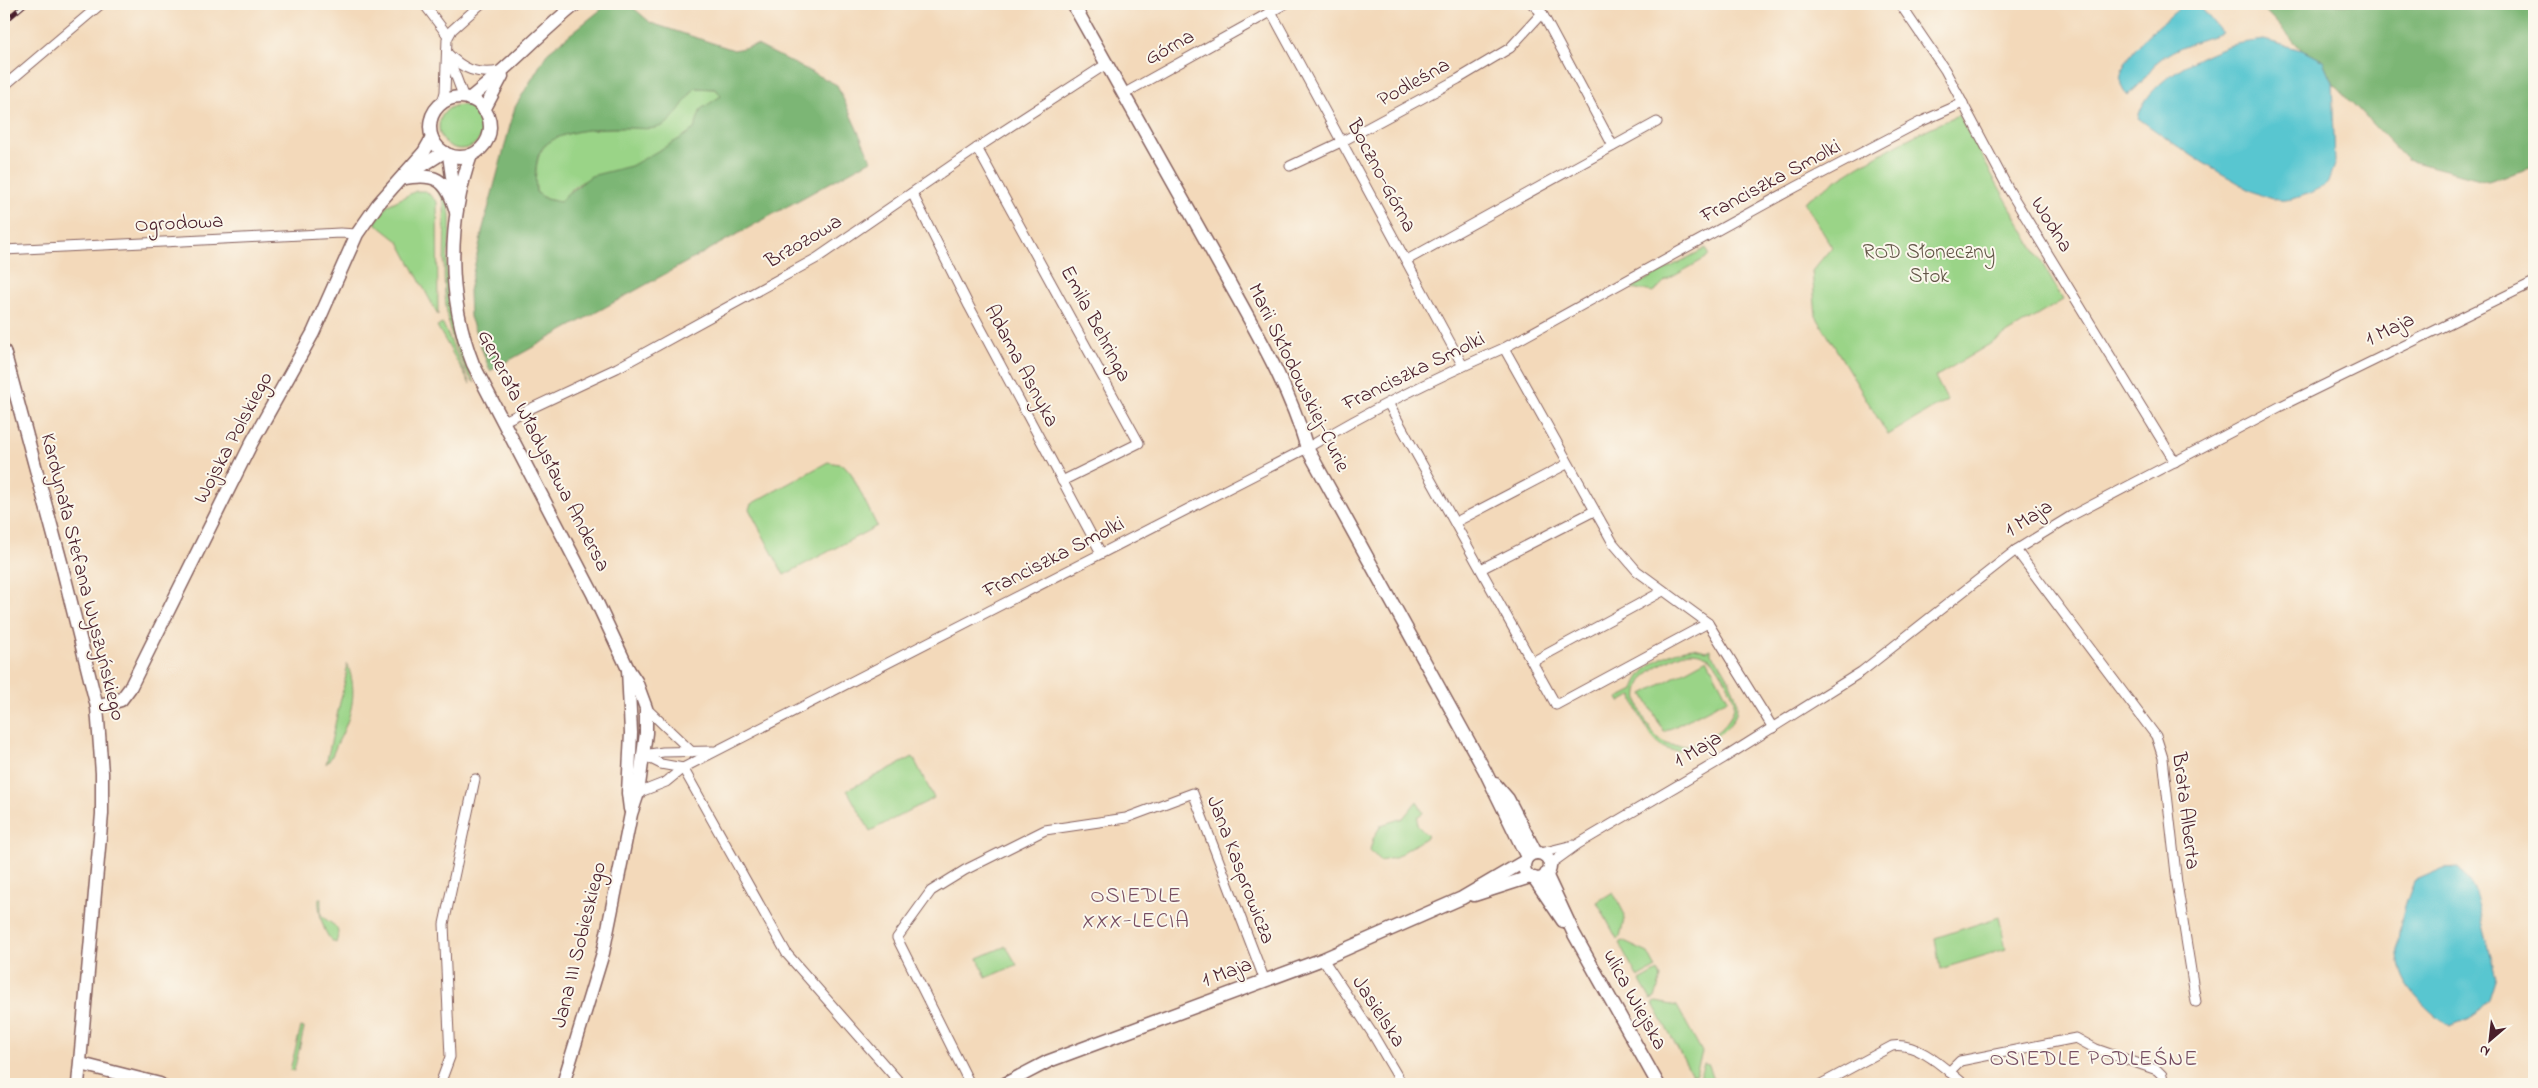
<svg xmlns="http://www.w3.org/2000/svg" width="2538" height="1088" font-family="'Indie Flower',sans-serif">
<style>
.green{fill:#9ad487;stroke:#727a59;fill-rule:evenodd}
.forest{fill:#7bb674;stroke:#626a50;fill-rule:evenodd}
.water{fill:#59c6d0;stroke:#52727e}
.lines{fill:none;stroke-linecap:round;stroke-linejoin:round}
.street-casing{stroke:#85605d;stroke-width:11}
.secondary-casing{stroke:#85605d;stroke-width:15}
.street{stroke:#fff;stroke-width:9}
.secondary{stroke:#fff;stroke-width:12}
.rail-casing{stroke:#4a1f2b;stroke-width:5}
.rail{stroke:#fbf7ec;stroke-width:3;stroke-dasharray:9;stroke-linecap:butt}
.labels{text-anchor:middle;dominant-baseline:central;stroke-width:4;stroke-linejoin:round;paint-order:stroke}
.street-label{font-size:21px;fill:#4a1f2b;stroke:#fbf7ec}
.park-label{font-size:21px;fill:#625547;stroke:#fbf7ec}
.neighbourhood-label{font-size:22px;letter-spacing:1px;fill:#774e62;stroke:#fbf7ec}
</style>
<rect width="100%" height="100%" fill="#fbf7ec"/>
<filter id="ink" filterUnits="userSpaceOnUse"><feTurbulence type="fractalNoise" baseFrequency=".02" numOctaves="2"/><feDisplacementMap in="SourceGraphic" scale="10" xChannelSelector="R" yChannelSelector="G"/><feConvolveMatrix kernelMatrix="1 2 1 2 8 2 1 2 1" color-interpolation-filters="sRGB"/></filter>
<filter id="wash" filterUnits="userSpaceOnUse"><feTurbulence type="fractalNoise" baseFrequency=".0096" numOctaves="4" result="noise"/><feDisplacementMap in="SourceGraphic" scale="20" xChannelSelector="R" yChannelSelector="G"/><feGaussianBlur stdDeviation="1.12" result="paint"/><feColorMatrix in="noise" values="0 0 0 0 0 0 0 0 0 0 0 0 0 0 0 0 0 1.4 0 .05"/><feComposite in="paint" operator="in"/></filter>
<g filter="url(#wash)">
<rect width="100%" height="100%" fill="#f3d9ba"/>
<g class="green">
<path d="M695 88 716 89 721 96C709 105 705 119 694 129 681 142 648 160 631 167 601 178 583 172 560 202L546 199 536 192C535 180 535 164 540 153 552 123 627 128 654 128Z"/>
<circle cx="461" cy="127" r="22"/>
<path d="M1958 115 2063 300 1935 377 1947 400 1888 435 1816 316 1812 271 1832 247 1804 202C1853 168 1903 139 1958 115Z"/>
<path d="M437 185C459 203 447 244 447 269 447 284 448 300 451 315 455 339 464 361 475 383 469 378 466 370 463 363 436 312 447 260 444 205L443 199 435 189Z"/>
<path d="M416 191H426L437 202 438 315 399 242 375 223 388 205Z"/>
<path d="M1706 248 1709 254 1706 258 1665 281 1654 292 1631 288Z"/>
<path d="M443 324 470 384 437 326Z"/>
<path d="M828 462 844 465 851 473 877 526 784 575 749 509 751 504Z"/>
<path d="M1694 648 1707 651 1711 649V654C1720 662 1725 671 1730 682 1746 714 1733 727 1705 742 1675 757 1659 754 1644 723 1639 714 1634 705 1633 695L1620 702 1618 698 1634 690C1639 666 1672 649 1694 648ZM1693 652C1708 653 1715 662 1722 674 1726 682 1733 692 1734 702 1736 733 1674 763 1654 734 1632 703 1629 681 1665 662 1674 657 1682 652 1693 652Z"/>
<path d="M1707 659 1728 699 1664 732 1643 694Z"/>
<path d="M347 664C359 692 351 718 337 744 334 751 331 760 326 764L346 676Z"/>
<path d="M913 757 934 798 870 831 847 790Z"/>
<path d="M1417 801 1423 813 1418 816 1417 825 1428 836 1394 858 1380 861 1370 850 1373 839 1381 825 1403 818Z"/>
<path d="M1613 892 1625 915 1620 937 1617 939 1597 902Z"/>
<path d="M319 898H321V915C333 927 342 924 336 943 324 939 318 911 319 898Z"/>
<path d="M1999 917 2006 949 1940 969 1935 938Z"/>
<path d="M1622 941 1648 953 1656 968 1638 978 1619 943Z"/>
<path d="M1006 946 1017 965 986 978 978 958Z"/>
<path d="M1658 971 1661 978 1655 998 1651 1000 1640 981Z"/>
<path d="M1656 1002 1677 1006 1702 1052 1696 1074 1692 1075 1653 1004Z"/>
<path d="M301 1027 304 1028 294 1071 290 1070Z"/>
<path d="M1704 1064 1709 1065 1715 1084 1698 1080Z"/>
</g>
<g class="forest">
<path d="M608 4H629L651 23 734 50 757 45 837 85 871 160 490 371 470 317 469 291 483 228 515 107 548 52ZM695 88 716 89 721 96 701 109 694 129 681 138 631 166 591 176 566 195 560 202 546 199 536 192C535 180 535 165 539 154 549 129 606 127 628 128 640 128 655 131 666 124 675 118 687 97 695 88Z"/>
<path d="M2259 4H2534V167L2488 181 2407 160 2332 82 2323 61 2302 50Z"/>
</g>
<g class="water">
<path d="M2184 4H2198L2222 33C2201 40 2176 46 2158 61 2147 72 2141 87 2127 95 2100 67 2165 22 2184 4Z"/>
<path d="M2264 40 2302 50 2323 61 2332 82 2335 162 2327 184C2313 192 2293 202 2277 200 2261 197 2248 189 2235 181 2201 163 2169 141 2138 118 2145 85 2192 59 2222 48 2235 43 2250 42 2264 40Z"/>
<path d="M2458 867 2474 889 2496 977 2489 999 2470 1019 2450 1027C2433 1014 2417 1001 2406 983 2389 953 2402 910 2414 881L2444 868Z"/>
</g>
</g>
<g filter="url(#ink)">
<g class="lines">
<g class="street-casing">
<g id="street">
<path d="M424 4 448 36"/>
<path d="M1267 4 1463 366"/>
<path d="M1532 4 1542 13 1613 146"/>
<path d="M1900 4 1945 70 2009 190 2175 462"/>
<path d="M447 53C464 70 477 75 500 71"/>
<path d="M449 58 464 98"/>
<path d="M4 86 101 4"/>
<path d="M1125 93 1285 4"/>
<path d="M442 103 445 92 447 39 452 30 481 4"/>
<path d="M977 148 1139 443 1062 481"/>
<path d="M1290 166 1343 141 1458 79 1510 48 1542 13"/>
<path d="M912 193 969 306 1101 553"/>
<path d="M4 250 340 233 357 234"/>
<path d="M1407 260 1657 122"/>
<path d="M1504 348 1613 543 1637 571 1708 623 1773 728"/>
<path d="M1388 403 1556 705 1708 623"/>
<path d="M502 422 617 368 817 258 977 148 1108 63"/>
<path d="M1456 522 1567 464"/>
<path d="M2016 550 2156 736 2163 758 2177 883 2196 1002"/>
<path d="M1481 569 1594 511"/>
<path d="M1534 661 1663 591"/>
<path d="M646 708 692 752"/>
<path d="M643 755 663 752 713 751"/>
<path d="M643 755 661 764 683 768"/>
<path d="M683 768 787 954 901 1084"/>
<path d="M638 793 666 782 683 768 1307 448C1370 410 1437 377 1504 348L1796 187 1920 122 1963 103"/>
<path d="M1541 853 1573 845"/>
<path d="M1549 865 1578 844 1724 758 1861 672 2016 550 2071 516 2281 406 2534 282"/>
<path d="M1323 959 1372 1033 1402 1084"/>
<path d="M1949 1072 1960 1061 2076 1038 2096 1049 2157 1070 2162 1075 2164 1084"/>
<path d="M440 1084 450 1057 444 924 475 779"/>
<path d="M970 1084 897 938 931 891 965 870 1045 830 1126 818 1193 793 1265 981"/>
<path d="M1821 1084 1892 1046C1919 1042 1944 1068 1964 1084"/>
</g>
</g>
<g class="secondary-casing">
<g id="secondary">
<path d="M1073 4C1122 91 1171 179 1220 266 1252 325 1288 383 1307 448L1485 771 1527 857"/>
<circle cx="460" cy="127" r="30"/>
<path d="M469 99C507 69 539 34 576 4"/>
<path d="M484 110 502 76"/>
<path d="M449 155 455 199"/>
<path d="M471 155C447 223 447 298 473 364L593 594 628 669 636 681 646 708V733L638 793 631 814 603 953 563 1084"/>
<path d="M411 173 444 152"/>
<path d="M401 179C434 172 447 178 456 212"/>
<path d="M4 351 61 562 97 707 102 773V814L78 1084"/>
<path d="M628 669 631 733 628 793 630 809"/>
<path d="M97 707 121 700 130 688 252 442 313 333 357 234 378 204 424 152 432 138"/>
<path d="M1495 784 1508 799 1536 853"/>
<circle cx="1537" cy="866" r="13"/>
<path d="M1546 874 1574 934 1658 1084"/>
<path d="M1534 878 1563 921"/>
<path d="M1474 895 1530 877"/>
<path d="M81 1064 160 1084"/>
<path d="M1005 1084 1049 1061 1323 959 1462 898 1525 861"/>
</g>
</g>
<use href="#street" class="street"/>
<use href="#secondary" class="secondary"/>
<g class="rail-casing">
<path id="rail" d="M4 22 25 4"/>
</g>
<use href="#rail" class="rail"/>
</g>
</g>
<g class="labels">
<g class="street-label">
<text transform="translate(1170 48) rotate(-29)">Górna</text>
<text transform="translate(1414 83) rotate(-29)">Podleśna</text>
<text transform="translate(1381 176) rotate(62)">Boczno-Górna</text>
<text transform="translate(1771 182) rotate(-28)">Franciszka Smolki</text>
<text transform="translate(179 224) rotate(-3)">Ogrodowa</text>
<text transform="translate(2051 225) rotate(58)">Wodna</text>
<text transform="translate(804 242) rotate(-31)">Brzozowa</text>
<text transform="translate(1095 324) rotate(62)">Emila Behringa</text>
<text transform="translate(2390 330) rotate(-26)">1 Maja</text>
<text transform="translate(1021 366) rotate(62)">Adama Asnyka</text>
<text transform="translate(1414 372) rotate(-26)">Franciszka Smolki</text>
<text transform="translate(1298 378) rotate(64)">Marii Skłodowskiej-Curie</text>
<text transform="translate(234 438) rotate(-62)">Wojska Polskiego</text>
<text transform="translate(543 451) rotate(63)">Generała Władysława Andersa</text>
<text transform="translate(2029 519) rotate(-32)">1 Maja</text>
<text transform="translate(1054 558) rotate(-27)">Franciszka Smolki</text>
<text transform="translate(82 577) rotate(76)">Kardynała Stefana Wyszyńskiego</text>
<text transform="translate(1698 750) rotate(-31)">1 Maja</text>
<text transform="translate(2185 811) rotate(83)">Brata Alberta</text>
<text transform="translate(1240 870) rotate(69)">Jana Kasprowicza</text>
<text transform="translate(580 945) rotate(-76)">Jana III Sobieskiego</text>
<text transform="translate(1227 973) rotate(-20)">1 Maja</text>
<text transform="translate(1634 1000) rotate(61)">ulica Wiejska</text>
<text transform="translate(1378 1012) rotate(57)">Jasielska</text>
</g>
<g class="park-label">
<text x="1929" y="253">ROD Słoneczny<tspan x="1929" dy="24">Stok</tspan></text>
</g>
<g class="neighbourhood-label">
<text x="1136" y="897">OSIEDLE<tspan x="1136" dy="25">XXX-LECIA</tspan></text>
<text x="2094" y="1060">OSIEDLE PODLEŚNE</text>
</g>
</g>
<rect width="2538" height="1088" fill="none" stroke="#fbf7ec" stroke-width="20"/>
<g transform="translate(2490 1040) rotate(208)" stroke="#fbf7ec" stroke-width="4" paint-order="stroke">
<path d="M0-4L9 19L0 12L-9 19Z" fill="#4a1f2b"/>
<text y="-8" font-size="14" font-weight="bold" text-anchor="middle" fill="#4a1f2b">N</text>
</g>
</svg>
